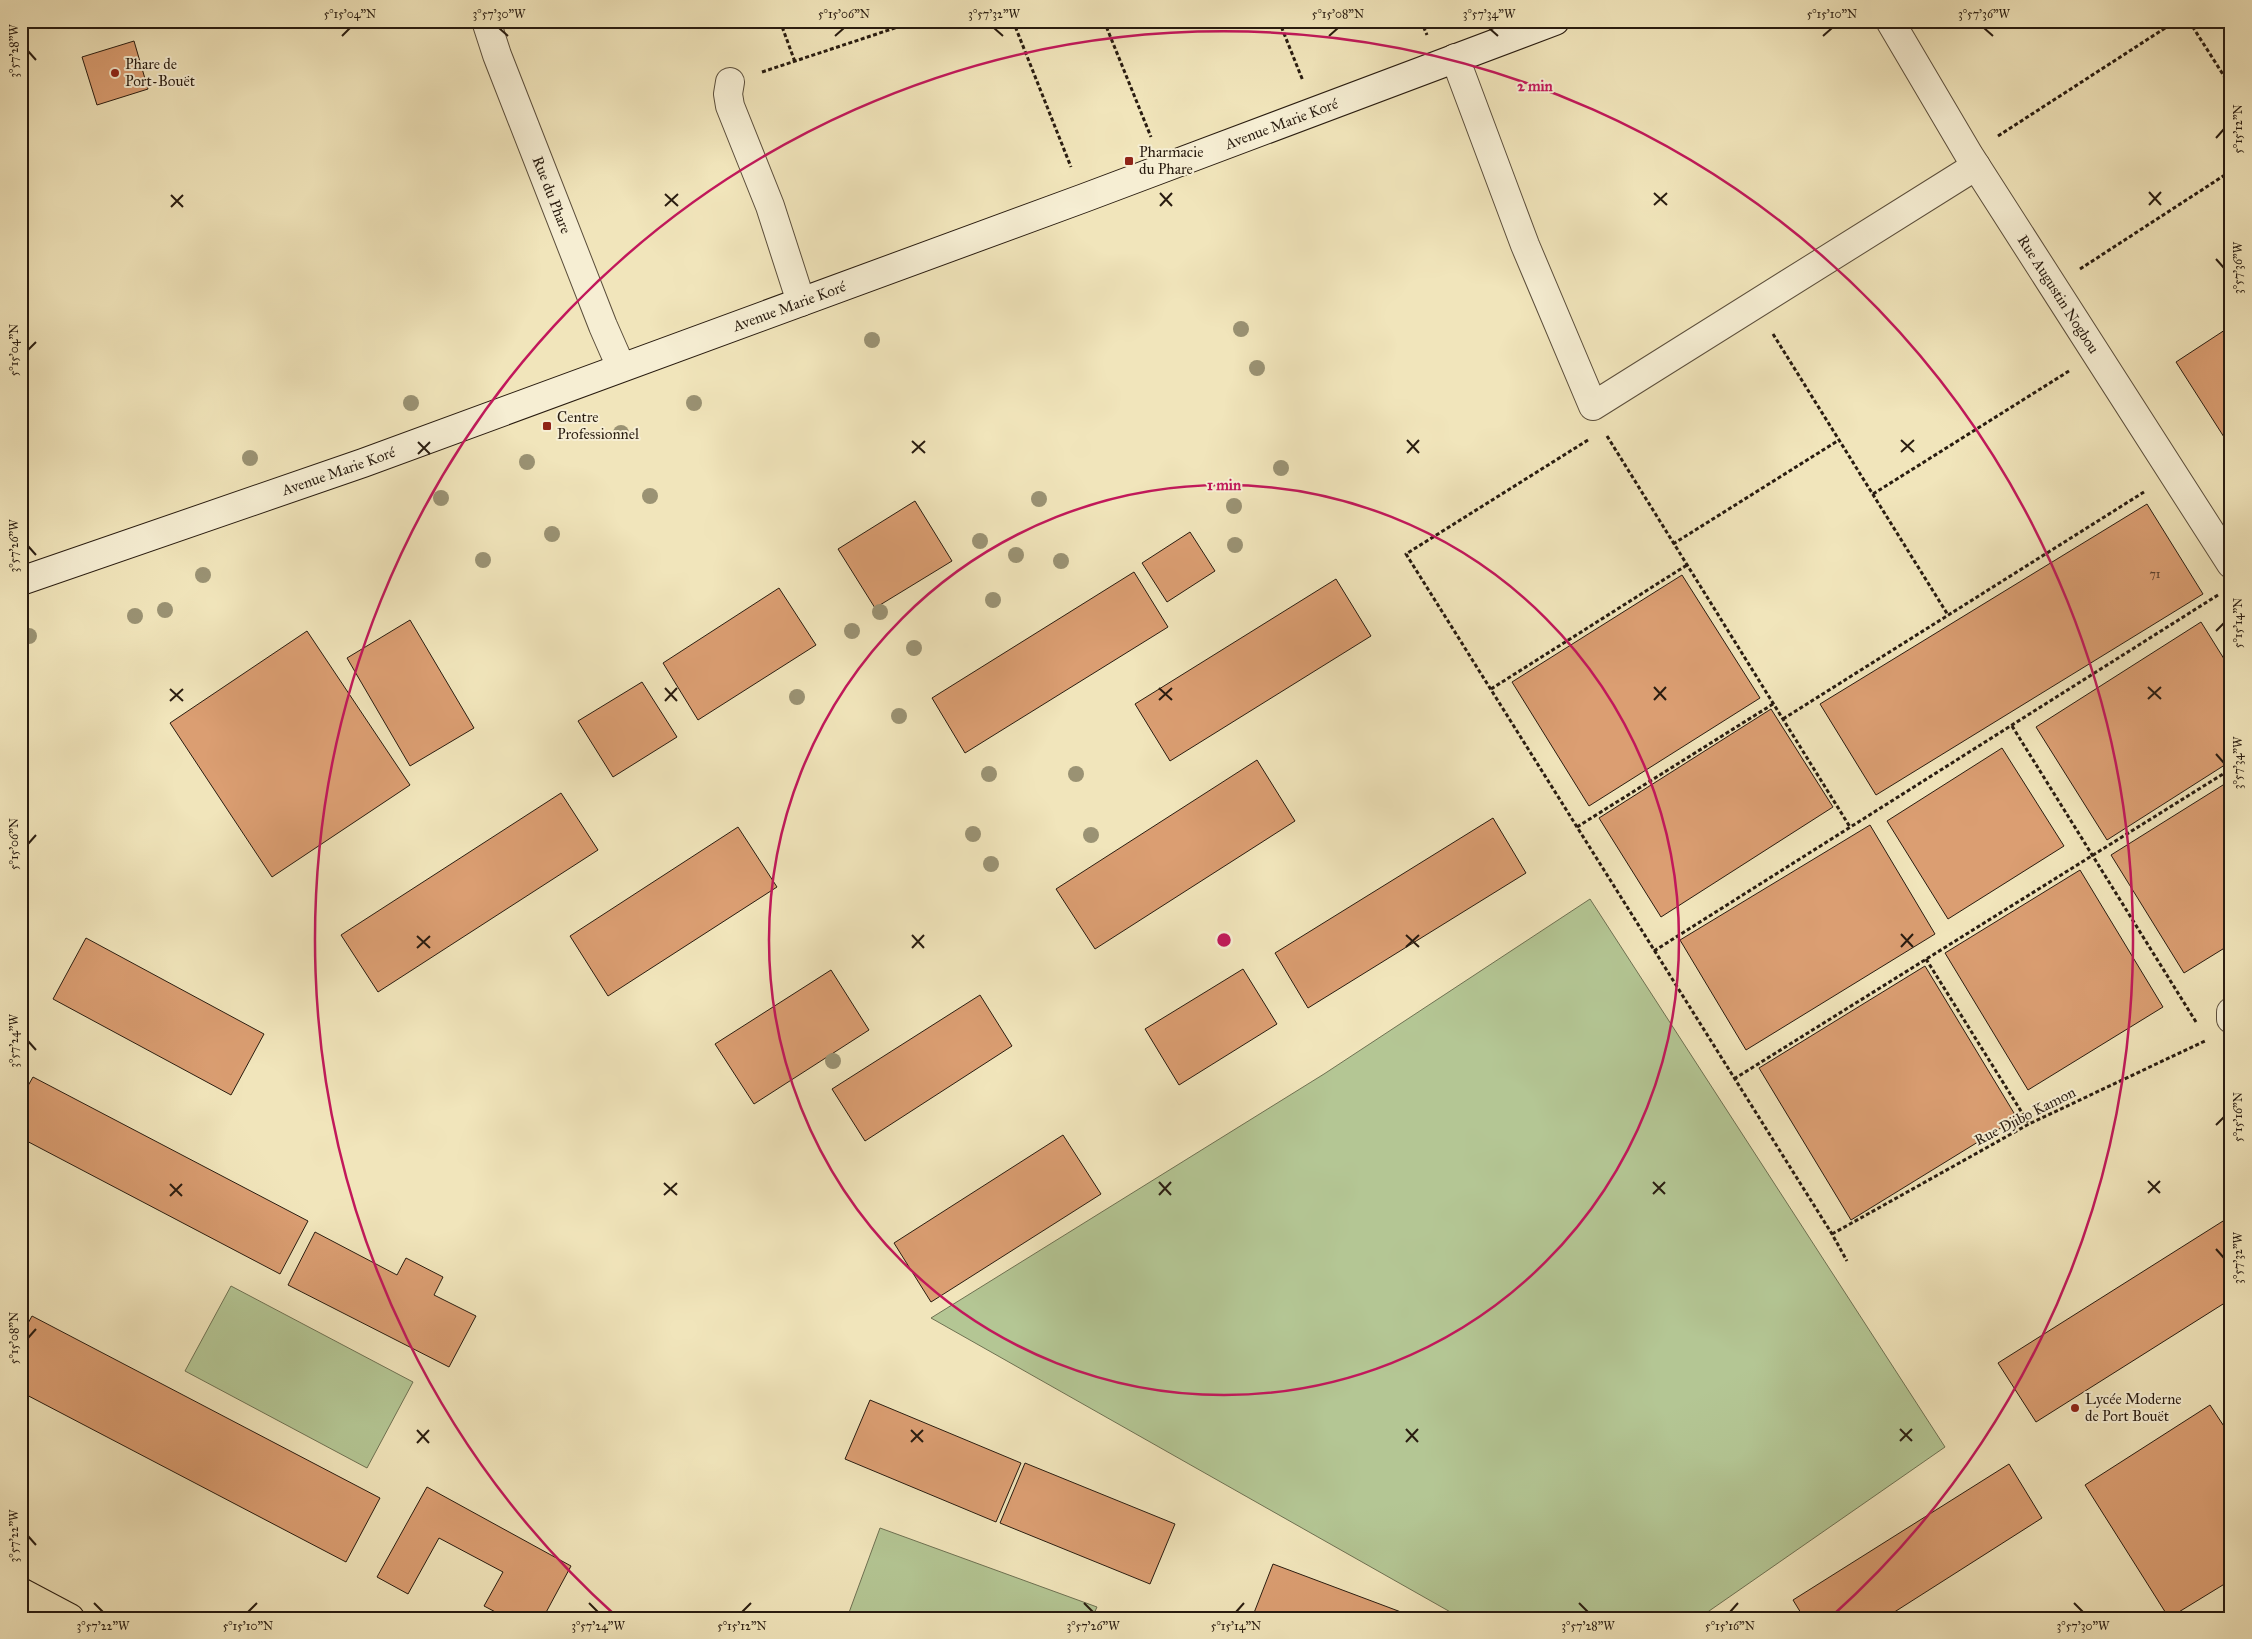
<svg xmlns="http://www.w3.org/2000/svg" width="2252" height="1639" font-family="'IM FELL Great Primer',serif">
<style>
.green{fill:#b4c694;stroke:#6e7152}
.building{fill:#db9e72;stroke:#291c10}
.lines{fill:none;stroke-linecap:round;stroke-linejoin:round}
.street-casing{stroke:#5b4e3b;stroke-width:30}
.secondary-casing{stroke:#291c10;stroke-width:30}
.highway-casing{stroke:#291c10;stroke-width:30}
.path{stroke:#291c10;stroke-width:3;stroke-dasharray:4 2.5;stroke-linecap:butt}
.street{stroke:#f6eed3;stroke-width:28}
.secondary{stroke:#f6eed3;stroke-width:28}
.highway{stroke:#f1e5bb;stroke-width:28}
.tree{fill:#9a9273}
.ticks{fill:none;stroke:#291c10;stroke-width:2}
.ring{fill:none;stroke:#c2185b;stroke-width:2.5}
.poi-dot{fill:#8f2418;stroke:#f6eed3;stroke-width:2}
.labels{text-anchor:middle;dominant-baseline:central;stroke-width:4;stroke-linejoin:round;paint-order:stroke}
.number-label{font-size:12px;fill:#563c28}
.poi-label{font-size:15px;fill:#291c10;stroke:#f6eed3;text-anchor:start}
.street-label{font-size:15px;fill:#291c10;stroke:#f6eed3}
.centre{fill:#c2185b;stroke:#f6eed3;stroke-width:2.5}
.ring-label{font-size:15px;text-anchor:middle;font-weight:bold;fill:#c2185b;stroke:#f6eed3;stroke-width:4;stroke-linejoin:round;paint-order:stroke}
.neatline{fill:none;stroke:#291c10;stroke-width:2}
.ticks-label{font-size:12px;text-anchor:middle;fill:#291c10}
</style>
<rect width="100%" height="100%" fill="#f1e5bb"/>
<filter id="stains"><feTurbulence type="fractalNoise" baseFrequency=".004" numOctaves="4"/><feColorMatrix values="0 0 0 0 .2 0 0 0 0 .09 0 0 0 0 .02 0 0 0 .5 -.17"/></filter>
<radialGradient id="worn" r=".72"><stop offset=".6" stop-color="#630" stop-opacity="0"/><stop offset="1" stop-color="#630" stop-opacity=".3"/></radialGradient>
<g class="green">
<path d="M1590 899 1945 1447 1699 1618H1461L931 1318 1324 1074Z"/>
<path d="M231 1286 413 1382 367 1468 185 1371Z"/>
<path d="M880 1528 1097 1607 1092 1618H847Z"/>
</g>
<g class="building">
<path d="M134 41 148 89 97 105 82 57Z"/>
<path d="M2231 326V448L2176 362Z"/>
<path d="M915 501 952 561 875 608 838 549Z"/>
<path d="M2147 504 2203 594 1876 795 1820 704Z"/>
<path d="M1190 532 1215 571 1167 602 1142 563Z"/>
<path d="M1134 572 1168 627 965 753 932 698Z"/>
<path d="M1682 575 1760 698 1589 806 1512 682Z"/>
<path d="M1336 579 1371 636 1170 761 1135 704Z"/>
<path d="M779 588 816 645 698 720 663 663Z"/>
<path d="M410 620 474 728 410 766 347 658Z"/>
<path d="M2201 622 2231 670V761L2107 840 2036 727Z"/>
<path d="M307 631 410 785 272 877 170 723Z"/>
<path d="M642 682 677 737 613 777 578 721Z"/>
<path d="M1771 709 1833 807 1661 917 1599 818Z"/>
<path d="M2002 748 2064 846 1948 919 1887 821Z"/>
<path d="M1257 760 1295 821 1095 949 1056 889Z"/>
<path d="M2231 780V944L2184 973 2111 855Z"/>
<path d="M561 793 598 850 378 992 341 935Z"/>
<path d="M1493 818 1526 873 1308 1008 1275 953Z"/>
<path d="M1870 825 1935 934 1746 1050 1680 940Z"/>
<path d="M738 827 777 887 608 996 570 936Z"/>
<path d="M2080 870 2163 1007 2028 1090 1945 953Z"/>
<path d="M86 938 264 1034 231 1095 53 999Z"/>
<path d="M1925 966 2017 1118 1851 1220 1759 1068Z"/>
<path d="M1243 969 1277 1024 1179 1085 1145 1029Z"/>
<path d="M831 970 869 1030 754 1104 715 1044Z"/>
<path d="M980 995 1012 1046 865 1141 832 1089Z"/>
<path d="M33 1077 308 1221 280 1274 21 1138V1098Z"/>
<path d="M1063 1135 1101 1194 931 1302 894 1243Z"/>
<path d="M2231 1216V1299L2036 1422 1998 1363Z"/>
<path d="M315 1232 397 1275 406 1258 443 1277 434 1295 476 1316 449 1367 288 1285Z"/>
<path d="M32 1316 380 1498 346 1562 21 1392V1336Z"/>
<path d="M870 1400 1021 1463 996 1522 845 1459Z"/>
<path d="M2210 1405 2231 1437V1580L2169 1618 2085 1485Z"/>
<path d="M1025 1463 1175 1524 1150 1584 1000 1523Z"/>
<path d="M2009 1464 2042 1518 1885 1618H1804L1793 1600Z"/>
<path d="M427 1487 571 1566 543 1618H507L484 1606 503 1572 439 1538 408 1594 377 1577Z"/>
<path d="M1273 1564 1417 1618H1252Z"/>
</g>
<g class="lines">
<g class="street-casing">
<g id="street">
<path id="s1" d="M486 21 497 55 603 326 621 367"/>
<path id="s2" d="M1890 21 1969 155 2231 564"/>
<path d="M1455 58 1525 245 1593 406 1976 166"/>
<path d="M730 82 728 94 730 106 770 206 801 302"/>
<path d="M2231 1012V1019"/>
</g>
</g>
<g class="secondary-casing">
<g id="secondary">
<path id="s3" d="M21 581 363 463 1084 198 1555 21"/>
</g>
</g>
<g class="highway-casing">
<path id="highway" d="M21 1592 70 1618"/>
</g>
<g class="path">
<path d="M780 21 795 62"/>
<path d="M1013 21 1071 167"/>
<path d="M1104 21 1151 137"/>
<path d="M1279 21 1303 81"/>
<path d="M1421 21 1427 35"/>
<path d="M2189 21 2231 87"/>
<path d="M762 72 916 21"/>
<path d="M1998 136 2176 21"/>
<path d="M2080 269 2231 171"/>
<path d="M1773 334 1948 615"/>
<path d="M1607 436 1850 827"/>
<path d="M1588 440 1406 554 1832 1234 1847 1261"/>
<path d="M1873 494 2069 371"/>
<path d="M1673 544 1839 440"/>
<path d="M1491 689 1687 565"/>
<path d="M1783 719 2144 492"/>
<path d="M2012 726 2196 1022"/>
<path d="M1577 827 1773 704"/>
<path d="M1654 951 2218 595"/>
<path d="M1926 959 2029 1124"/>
<path d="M1734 1079 2231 769"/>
<path d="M1832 1234 2029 1124 2207 1040"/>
</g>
<use href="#street" class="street"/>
<use href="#secondary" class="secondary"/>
<use href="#highway" class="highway"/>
</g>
<g class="tree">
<circle cx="1241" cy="329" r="8"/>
<circle cx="872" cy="340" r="8"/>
<circle cx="1257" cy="368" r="8"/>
<circle cx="411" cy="403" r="8"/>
<circle cx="694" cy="403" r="8"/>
<circle cx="621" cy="433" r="8"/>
<circle cx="250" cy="458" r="8"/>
<circle cx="527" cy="462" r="8"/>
<circle cx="1281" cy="468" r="8"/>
<circle cx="650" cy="496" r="8"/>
<circle cx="441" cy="498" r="8"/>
<circle cx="1039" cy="499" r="8"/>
<circle cx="1234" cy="506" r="8"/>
<circle cx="552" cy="534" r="8"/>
<circle cx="980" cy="541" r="8"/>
<circle cx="1235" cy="545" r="8"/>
<circle cx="1016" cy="555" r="8"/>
<circle cx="483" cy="560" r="8"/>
<circle cx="1061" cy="561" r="8"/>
<circle cx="203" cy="575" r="8"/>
<circle cx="993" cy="600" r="8"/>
<circle cx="165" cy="610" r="8"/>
<circle cx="880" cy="612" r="8"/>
<circle cx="135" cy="616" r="8"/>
<circle cx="852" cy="631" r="8"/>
<circle cx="29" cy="636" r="8"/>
<circle cx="914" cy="648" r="8"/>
<circle cx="797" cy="697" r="8"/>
<circle cx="899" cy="716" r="8"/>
<circle cx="989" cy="774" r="8"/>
<circle cx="1076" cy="774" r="8"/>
<circle cx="973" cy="834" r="8"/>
<circle cx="1091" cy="835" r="8"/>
<circle cx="991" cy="864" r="8"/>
<circle cx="833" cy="1061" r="8"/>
</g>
<path class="ticks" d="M499 28 508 36M994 28 1003 36M1489 28 1498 36M1984 28 1993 36M342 36 350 28M835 36 844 28M1329 36 1338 28M1823 36 1832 28M28 51 36 60M2216 138 2224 129M2149 192 2161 205M1160 193 1172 206M1654 193 1667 205M665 194 678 206M171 195 183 207M1654 205 1667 193M2149 205 2161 192M665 206 678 194M1160 206 1172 193M171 207 183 195M2216 259 2224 268M28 350 36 342M1407 440 1419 453M1901 440 1914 452M912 441 925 453M418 442 430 454M1901 452 1914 440M912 453 925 441M1407 453 1419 440M418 454 430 442M28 546 36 555M2216 631 2224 623M1654 687 1666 700M2148 687 2161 699M665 688 677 701M1159 688 1172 700M170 689 183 701M2148 699 2161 687M1159 700 1172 688M1654 700 1666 687M170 701 183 689M665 701 677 688M2216 754 2224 763M28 844 36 835M1901 934 1913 947M912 935 924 948M1406 935 1419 947M417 936 430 948M1406 947 1419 935M1901 947 1913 934M417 948 430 936M912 948 924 935M28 1041 36 1050M2216 1125 2224 1117M2148 1181 2160 1193M1159 1182 1171 1195M1653 1182 1665 1194M664 1183 677 1195M170 1184 182 1196M2148 1193 2160 1181M1653 1194 1665 1182M664 1195 677 1183M1159 1195 1171 1182M170 1196 182 1184M2216 1249 2224 1258M28 1338 36 1329M1406 1429 1418 1442M1900 1429 1912 1441M417 1430 429 1443M911 1430 923 1442M1900 1441 1912 1429M911 1442 923 1430M1406 1442 1418 1429M417 1443 429 1430M28 1536 36 1545M94 1603 103 1612M589 1603 598 1612M1084 1603 1093 1612M1579 1603 1588 1612M2074 1603 2083 1612M248 1612 257 1603M742 1612 751 1603M1236 1612 1244 1603M1730 1612 1738 1603"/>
<g class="ring">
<circle cx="1224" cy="940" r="455"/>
<path d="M616 1616A909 909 0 1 1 1832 1616"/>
</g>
<g class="poi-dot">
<circle cx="115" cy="73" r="5"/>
<rect x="1124" y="156" width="10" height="10" rx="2.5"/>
<rect x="542" y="421" width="10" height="10" rx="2.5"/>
<circle cx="2075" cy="1408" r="5"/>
</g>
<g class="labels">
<g class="number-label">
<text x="2155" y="574">71</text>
</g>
<g class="poi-label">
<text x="125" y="64">Phare de<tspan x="125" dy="17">Port-Bouët</tspan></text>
<text x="1139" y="152">Pharmacie<tspan x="1139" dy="17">du Phare</tspan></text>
<text x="557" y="417">Centre<tspan x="557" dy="17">Professionnel</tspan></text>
<text x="2085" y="1399">Lycée Moderne<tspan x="2085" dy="17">de Port Bouët</tspan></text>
</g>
<g class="street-label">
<text stroke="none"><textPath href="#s3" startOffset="1341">Avenue Marie Koré</textPath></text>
<text stroke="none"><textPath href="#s1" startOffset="186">Rue du Phare</textPath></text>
<text stroke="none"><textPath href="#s2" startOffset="321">Rue Augustin Nogbou</textPath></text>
<text stroke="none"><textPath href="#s3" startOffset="816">Avenue Marie Koré</textPath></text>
<text stroke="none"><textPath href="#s3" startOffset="336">Avenue Marie Koré</textPath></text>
<text transform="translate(2025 1116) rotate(-27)">Rue Djibo Kamon</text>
</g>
</g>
<circle cx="1224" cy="940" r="8" class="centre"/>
<g class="ring-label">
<text x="1535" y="91">2 min</text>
<text x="1224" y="490">1 min</text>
</g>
<rect width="2252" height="1639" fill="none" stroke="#f1e5bb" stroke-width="55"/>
<rect x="28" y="28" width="2196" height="1584" class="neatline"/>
<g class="ticks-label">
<text x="350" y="18">5°15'04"N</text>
<text x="499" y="18">3°57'30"W</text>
<text x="844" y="18">5°15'06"N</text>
<text x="994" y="18">3°57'32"W</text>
<text x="1338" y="18">5°15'08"N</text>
<text x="1489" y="18">3°57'34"W</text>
<text x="1832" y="18">5°15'10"N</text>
<text x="1984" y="18">3°57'36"W</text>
<text transform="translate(14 51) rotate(-90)" y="4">3°57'28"W</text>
<text transform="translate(2238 129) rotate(-90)" y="4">5°15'12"N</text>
<text transform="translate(2238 268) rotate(-90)" y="4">3°57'36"W</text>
<text transform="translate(14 350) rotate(-90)" y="4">5°15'04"N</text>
<text transform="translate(14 546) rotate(-90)" y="4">3°57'26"W</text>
<text transform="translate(2238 623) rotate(-90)" y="4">5°15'14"N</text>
<text transform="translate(2238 763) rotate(-90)" y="4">3°57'34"W</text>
<text transform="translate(14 844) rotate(-90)" y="4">5°15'06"N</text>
<text transform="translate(14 1041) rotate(-90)" y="4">3°57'24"W</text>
<text transform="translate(2238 1117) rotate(-90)" y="4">5°15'16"N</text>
<text transform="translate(2238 1258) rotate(-90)" y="4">3°57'32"W</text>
<text transform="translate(14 1338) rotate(-90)" y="4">5°15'08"N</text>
<text transform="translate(14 1536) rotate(-90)" y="4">3°57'22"W</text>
<text x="103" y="1630">3°57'22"W</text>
<text x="248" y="1630">5°15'10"N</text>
<text x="598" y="1630">3°57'24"W</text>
<text x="742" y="1630">5°15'12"N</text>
<text x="1093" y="1630">3°57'26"W</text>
<text x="1236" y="1630">5°15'14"N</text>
<text x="1588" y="1630">3°57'28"W</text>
<text x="1730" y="1630">5°15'16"N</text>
<text x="2083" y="1630">3°57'30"W</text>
</g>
<rect width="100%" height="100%" filter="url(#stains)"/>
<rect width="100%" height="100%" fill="url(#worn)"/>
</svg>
